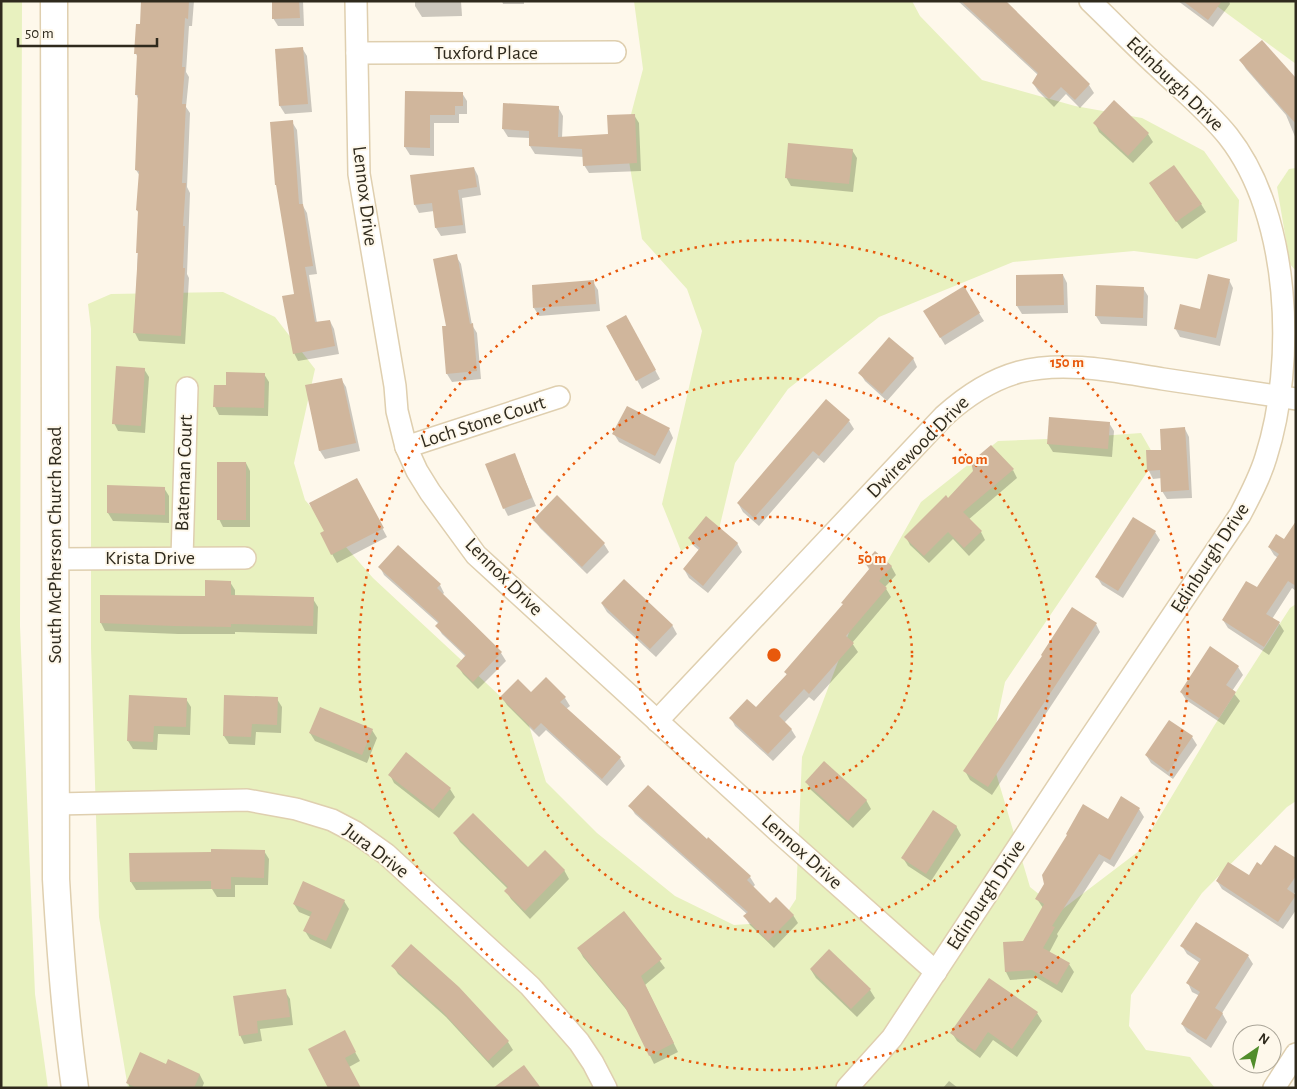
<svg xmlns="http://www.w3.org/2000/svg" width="1297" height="1089" font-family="'Alegreya Sans',sans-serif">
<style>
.green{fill:#e8f1bf}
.shadow{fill:#0003}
.building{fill:#d0b69c}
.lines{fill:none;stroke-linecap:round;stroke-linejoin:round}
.minor-casing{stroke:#dfcfaf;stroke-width:24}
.major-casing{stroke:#dfcfaf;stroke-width:29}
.minor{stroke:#fff;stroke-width:21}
.major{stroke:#fff;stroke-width:26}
.ring{fill:none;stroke:#e8590c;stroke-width:2.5;stroke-dasharray:2.5 5}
.labels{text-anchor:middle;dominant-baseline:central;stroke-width:4;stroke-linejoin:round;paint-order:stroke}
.street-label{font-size:20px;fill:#2f2a1d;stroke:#fef8eb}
.centre{fill:#e8590c;stroke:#fef8eb;stroke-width:2.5}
.ring-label{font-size:15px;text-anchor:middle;font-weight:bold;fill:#e8590c;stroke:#fef8eb;stroke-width:4;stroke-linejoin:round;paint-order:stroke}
</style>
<rect width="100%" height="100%" fill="#fef8eb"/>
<g class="green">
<path d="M1 1H22L20 626 35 994 48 1088H1Z"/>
<path d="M634 1H912L920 16 982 80 1075 106 1142 118 1204 151 1239 200 1237 241 1197 259 1134 251 1013 262 879 317 788 389 735 463 719 529 681 551 662 504 702 331 687 289 642 239 625 137 643 69Z"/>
<path d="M1210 1H1296V64Z"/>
<path d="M1296 168V271L1290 264 1277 187 1289 169Z"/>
<path d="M223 292 275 317 315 369 294 463 305 500 373 578 528 722 546 782 597 833 675 896 734 925 781 922 796 899 802 757 853 622 921 502 998 441 1072 438 1141 433 1156 459 1005 682 990 753 1030 887 1060 911 1139 851 1214 726 1290 608 1296 604V801L1287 807 1202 893 1131 995 1129 1026 1146 1050 1190 1057 1215 1088H128L99 917 91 648V329L88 304 111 294Z"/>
</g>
<g class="shadow">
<path d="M142 1H194L192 26H189L186 72 189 77 186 107 190 113 187 187 190 193 187 274 189 278 185 344 139 341 135 333 139 214 137 210 140 176 136 170 139 101 136 94 138 58 136 54 141 25Z"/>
<path d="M273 1H303L304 26H278L273 18Z"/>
<path d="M415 1H461L462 16 422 17 415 6Z"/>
<path d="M502 1H524V4H503Z"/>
<path d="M958 1H1004L1089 85 1094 93 1080 108 1066 94 1054 107 1038 91 1033 83 1038 75Z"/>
<path d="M1178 1H1229L1230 4 1213 27Z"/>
<path d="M302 48 307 56 312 112 285 114 280 106Z"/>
<path d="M1241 61 1296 80V139L1286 115 1246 69Z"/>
<path d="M406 92 462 93 467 101V114H459V123H434V156L410 155 405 147Z"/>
<path d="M1115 102 1148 134 1153 142 1133 163 1099 132 1095 123Z"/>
<path d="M504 105 558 107 563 116 562 138 610 135 634 115 639 123 641 171 589 173 584 165V157L535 154 530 146V138L508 137 503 129Z"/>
<path d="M292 122 297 130 303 206 307 213 317 274 309 275 317 323 330 321 334 329 339 354 298 361 294 353 295 295Z"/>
<path d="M852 150 857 158 853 192 791 186 786 177Z"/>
<path d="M474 168 478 176 481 195 462 198 466 233 441 236 436 228 434 211 419 213 415 205 411 176Z"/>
<path d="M1155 191 1201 204 1206 212 1182 229Z"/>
<path d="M456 256 461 264 472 325 477 333 481 379 452 382 447 374V327Z"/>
<path d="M1063 275 1067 283 1068 313 1022 314 1017 306Z"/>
<path d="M1229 280 1233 288 1220 346 1180 337 1175 328 1201 311Z"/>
<path d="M593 282 598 290 600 311 539 316 534 308Z"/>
<path d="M963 288 984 321 945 345 925 312Z"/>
<path d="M1143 288 1148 296 1147 326 1101 324 1096 316Z"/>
<path d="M626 317 660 379 642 389 607 327Z"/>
<path d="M913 358 917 367 887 401 865 381 860 373Z"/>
<path d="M144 369 149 377 145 433 118 431 114 423Z"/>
<path d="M264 374 269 382 268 416 219 415 215 407 227 386Z"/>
<path d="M341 379 346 387 360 451 325 459 320 451 306 386Z"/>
<path d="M849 421 854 429 824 463 818 458 759 526 743 512 738 503Z"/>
<path d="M1109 423 1114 431 1112 457 1053 452 1048 444Z"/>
<path d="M669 429 673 438 660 464 619 442 614 434Z"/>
<path d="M1185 429 1189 437 1192 498 1167 499 1162 491V478L1153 479 1149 471 1162 451Z"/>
<path d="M514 454 536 506 508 516 504 508Z"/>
<path d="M246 463 250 471V527H223L219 519Z"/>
<path d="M1013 470 1017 478 968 520 981 532 985 540 969 556 953 539 929 563 910 545 906 537 948 499Z"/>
<path d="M164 488 169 496V523L113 521 108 513Z"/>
<path d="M361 488 387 537 337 563 321 534 325 532Z"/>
<path d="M557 497 604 544 609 552 587 574 540 528 535 520Z"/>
<path d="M1296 524V591L1292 588 1272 619 1279 623 1284 631 1269 655 1228 628 1223 620 1257 589 1278 558 1274 555 1269 547 1285 541Z"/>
<path d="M1155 532 1160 540 1123 598 1102 585 1097 577Z"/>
<path d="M689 538 737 543 742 552 708 593 689 578 684 569 700 551 694 546Z"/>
<path d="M866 564 891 566 896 575 885 587 891 597 852 643 858 652 814 701 809 697 784 723 791 729 796 737 773 761 735 726 731 718 756 709 787 675 785 672 844 605 870 571Z"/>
<path d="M380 567 440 585 444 593 442 595 501 653 506 661 478 689 463 674 458 666 466 657 442 634 437 626 439 624 384 575Z"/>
<path d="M230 582 235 590V596L313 599 318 607 317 634 235 632V634H178L105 631 101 623 206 598Z"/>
<path d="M602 604 672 625 677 634 656 657 607 612Z"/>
<path d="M1096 624 1100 632 992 795 970 780 965 771Z"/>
<path d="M1238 667 1243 675 1232 691 1240 701 1224 725 1186 700 1181 692Z"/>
<path d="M531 694 565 698 570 706 566 709 620 758 625 766 607 786 546 730 539 737 507 705 502 697Z"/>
<path d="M186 699 191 707 190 735 158 734 157 750 133 749 128 741Z"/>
<path d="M277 699 282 707 281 733 256 732 255 745 229 744 224 736Z"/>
<path d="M1170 722 1192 737 1197 745 1173 779 1151 763 1146 755Z"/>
<path d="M372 730 377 738 367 763 315 741 310 733Z"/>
<path d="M406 754 450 789 455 797 439 818 394 783 390 775Z"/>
<path d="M807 782 866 800 871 809 853 828 811 790Z"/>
<path d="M630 806 707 840 750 877 755 885 752 888 770 905 793 915 798 923 774 948 750 925 745 917 747 914 635 814Z"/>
<path d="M1139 809 1144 817 1114 867 1104 861 1057 934 1058 936 1049 953 1069 964 1074 972 1062 993 1037 978 1010 980 1006 972 1004 943 1023 942 1043 908 1037 899 1108 821Z"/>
<path d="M956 826 961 835 931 881 908 866 903 858Z"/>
<path d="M455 834 528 869 564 870 569 879 530 919 511 899 506 891 508 889 460 842Z"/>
<path d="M264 851 269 859 268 885H235V897H217L212 889 136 890 131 882Z"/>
<path d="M1296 860V891L1293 895 1296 897V910L1283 929 1222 889 1217 881 1249 877 1262 867Z"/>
<path d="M344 901 349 909 331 949 310 939 305 931 311 917 299 912 294 904Z"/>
<path d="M624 913 665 968 645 985 678 1052 654 1064 629 1013 583 957 579 949Z"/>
<path d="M1182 946 1248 956 1253 964 1222 1013 1227 1022 1211 1048 1187 1032 1182 1024 1200 996 1192 992 1188 983 1200 963 1187 954Z"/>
<path d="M393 966 458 988 508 1042 513 1050 493 1068 446 1017 398 974Z"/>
<path d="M811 970 870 990 875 998 857 1017 816 978Z"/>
<path d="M989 980 1037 1013 1042 1021 1017 1057 993 1040 980 1058 957 1041 952 1033Z"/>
<path d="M285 991 290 999 293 1025 260 1029 262 1041 244 1044 240 1035Z"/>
<path d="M344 1032 360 1061 349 1067 309 1050Z"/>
<path d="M168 1061 200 1075 204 1083 202 1088H130L128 1083 166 1065Z"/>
<path d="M949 1081 958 1088H943Z"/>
</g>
<g class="building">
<path d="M141 1H189L188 19 185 18 182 67H185L182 104H186L182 183H186L183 226H185L183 268H185L181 336 133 333 138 253H136L138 211 136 210 139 171 135 170 138 95H135L137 54H134L136 24H140Z"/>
<path d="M272 1H299L300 18 272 19Z"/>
<path d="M961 1H1006L1090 84 1075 100 1061 87 1049 99 1032 83 1038 73Z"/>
<path d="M1183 1H1222L1208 20Z"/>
<path d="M1262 40 1296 78V124L1239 60Z"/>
<path d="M303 47 308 104 279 106 275 49Z"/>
<path d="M405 91 463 92V106H455V115H430V148L404 147Z"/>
<path d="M1114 100 1149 133 1128 156 1093 123Z"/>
<path d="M503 103 559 106 558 137 608 134 607 115 635 114 637 163 583 166 582 149 529 146V131L502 129Z"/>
<path d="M293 120 299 204H303L313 266 305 267 315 322 330 320 335 346 293 354 282 296 294 294 276 185H275L270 122Z"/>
<path d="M788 143 853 149 849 184 785 178Z"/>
<path d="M1174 165 1202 204 1176 222 1149 183Z"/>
<path d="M474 167 477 187 458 190 463 225 435 228 432 203 414 205 410 175Z"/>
<path d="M457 254 470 324 473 323 477 371 446 374 442 326H446L433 259Z"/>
<path d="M1063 274 1064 305 1016 306V275Z"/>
<path d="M1208 274 1230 279 1216 338 1174 329 1180 304 1200 309Z"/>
<path d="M594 280 596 304 533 308 532 285Z"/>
<path d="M1096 285 1144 287 1143 318 1095 316Z"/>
<path d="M964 286 980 313 940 338 923 311Z"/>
<path d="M626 315 656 370 636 381 606 326Z"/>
<path d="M889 337 914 358 882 394 858 373Z"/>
<path d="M116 366 145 368 141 426 112 424Z"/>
<path d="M226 372 265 373 264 408 213 407 214 385H226Z"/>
<path d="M342 378 356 443 319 451 305 385Z"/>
<path d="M826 399 850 420 819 456 813 451 754 518 737 503Z"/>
<path d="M627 406 670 428 655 456 612 434Z"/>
<path d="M1049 417 1110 422 1108 449 1047 444Z"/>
<path d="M1185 427 1189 490 1161 492 1160 470 1147 471 1146 450H1161L1160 429Z"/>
<path d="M991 445 1014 469 963 512 982 531 964 548 948 532 924 556 904 537 946 495 948 498 973 471 971 462Z"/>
<path d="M515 453 532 498 503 509 485 464Z"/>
<rect x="217" y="462" width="29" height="58"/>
<path d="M357 478 384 528 331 555 320 533 324 531 309 503Z"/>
<path d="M107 485 165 487V515L107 513Z"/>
<path d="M557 495 605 543 582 567 533 520Z"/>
<path d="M706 516 738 543 703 586 683 569 700 548 688 538Z"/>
<path d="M1133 517 1156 531 1118 591 1095 577Z"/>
<path d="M1296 521V586L1288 581 1266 614 1280 622 1264 647 1222 620 1246 581 1257 587 1279 554 1268 547 1276 534 1284 539Z"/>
<path d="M398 545 441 584 437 588 502 652 473 682 456 666 466 655 435 626 439 622 378 567Z"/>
<path d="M875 551 892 566 879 581 887 588 846 636 854 643 809 694 804 689 779 716 792 729 768 754 729 718 747 699 756 707 787 674 784 672 843 604 841 603 870 568 864 563Z"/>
<path d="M624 579 673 625 650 649 601 603Z"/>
<path d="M205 580 231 581V595L314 597 313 626 231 624V627L173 626 100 623V595L205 596Z"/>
<path d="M1072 607 1097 623 988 787 963 771 1042 656 1041 655Z"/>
<path d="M1210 646 1239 666 1226 685 1236 692 1219 718 1180 692Z"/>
<path d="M546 677 566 697 560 702 621 757 602 779 541 723 534 730 500 697 518 679 531 692Z"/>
<path d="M129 695 187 698 186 727 154 726 153 742 127 741Z"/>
<path d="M224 695 278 697 277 725 252 724 251 737 223 736Z"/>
<path d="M320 707 373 729 362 755 309 733Z"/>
<path d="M1169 720 1193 736 1168 772 1145 755Z"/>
<path d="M406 752 451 788 433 810 388 775Z"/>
<path d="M824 761 867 800 848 821 805 782Z"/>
<path d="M648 785 707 839 708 837 751 876 747 880 770 903 776 897 794 915 768 941 743 916 748 912 628 806Z"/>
<path d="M1121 796 1140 808 1110 860 1099 854 1052 926 1055 927 1043 948 1070 963 1057 985 1032 970 1005 972 1003 942 1023 941 1044 904 1035 899 1044 884 1042 875 1067 835 1066 834 1083 804 1108 819Z"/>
<path d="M933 810 957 826 926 874 901 858Z"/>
<path d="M473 813 528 867 545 850 565 870 525 911 504 891 508 887 453 833Z"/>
<path d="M1275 845 1296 858V876L1287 889 1296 895 1278 922 1216 881 1228 862 1249 875 1257 862 1261 865Z"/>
<path d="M211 849 265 850 264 878 231 877V889H211V881L130 882 129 853 211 852Z"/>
<path d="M303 881 345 900 326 941 303 931 312 912 293 904Z"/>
<path d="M624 911 662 959 641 976 674 1043 649 1056 625 1007 577 948Z"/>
<path d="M1196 922 1249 955 1215 1008 1223 1013 1206 1040 1181 1024 1200 992 1186 983 1201 959 1180 946Z"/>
<path d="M411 944 459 987 509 1041 488 1061 440 1009 391 966Z"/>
<path d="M829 949 871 989 851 1009 810 969Z"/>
<path d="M989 978 1038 1012 1012 1049 988 1032 975 1051 950 1033Z"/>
<path d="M286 989 290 1017 257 1021 258 1033 239 1036 233 996Z"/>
<path d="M345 1030 356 1052 345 1058 361 1088H328L308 1049Z"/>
<path d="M140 1052 166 1064 168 1059 200 1074 194 1088H137L126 1083Z"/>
<path d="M524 1065 541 1088H493Z"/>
</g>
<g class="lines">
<g class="minor-casing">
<g id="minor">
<path d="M356 1 359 174 395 386 397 411 406 447 417 471 430 492 476 555 782 835 936 972"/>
<path d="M357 53 615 52"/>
<path d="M406 447 559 397"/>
<path d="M182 558 187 388"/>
<path d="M55 559 245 558"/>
<path d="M657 721 944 416C966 396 990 380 1019 372 1065 360 1118 372 1163 379 1208 386 1252 392 1296 399"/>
<path d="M56 804 247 800 296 809 332 820 355 832 386 854 530 986 579 1042 593 1063 606 1088"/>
<path d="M847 1088 892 1038 1078 756 1240 515C1250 496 1260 477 1266 457 1296 363 1291 216 1228 136 1207 110 1182 90 1158 67 1135 46 1113 23 1090 1"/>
<path d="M1274 1088 1296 1054"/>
</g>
</g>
<g class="major-casing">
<path id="major" d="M54 1 56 879C60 949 65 1018 75 1088"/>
</g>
<use href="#minor" class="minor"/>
<use href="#major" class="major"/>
</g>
<g class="ring">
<circle cx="774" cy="655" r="138"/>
<circle cx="774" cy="655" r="277"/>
<circle cx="774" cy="655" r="415"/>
</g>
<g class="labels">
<g class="street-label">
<text x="486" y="53">Tuxford Place</text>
<text transform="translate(1175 84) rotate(44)">Edinburgh Drive</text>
<text transform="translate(365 196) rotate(83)">Lennox Drive</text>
<text transform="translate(483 422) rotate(-18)">Loch Stone Court</text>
<text transform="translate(918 447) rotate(-45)">Dwirewood Drive</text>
<text transform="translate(184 473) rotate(-88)">Bateman Court</text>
<text transform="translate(55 545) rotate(-90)">South McPherson Church Road</text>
<text x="150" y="558">Krista Drive</text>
<text transform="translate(1210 558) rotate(-57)">Edinburgh Drive</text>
<text transform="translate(504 577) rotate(45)">Lennox Drive</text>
<text transform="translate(376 851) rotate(37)">Jura Drive</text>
<text transform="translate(802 852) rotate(42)">Lennox Drive</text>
<text transform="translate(986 895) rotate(-57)">Edinburgh Drive</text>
</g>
</g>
<circle cx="774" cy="655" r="8" class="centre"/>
<g class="ring-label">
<text x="1067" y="367">150 m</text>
<text x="970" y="464">100 m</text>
<text x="872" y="563">50 m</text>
</g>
<rect width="1297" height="1089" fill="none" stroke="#2f2a1d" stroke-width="5"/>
<g transform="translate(1257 1049) rotate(34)"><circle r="24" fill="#fef8eb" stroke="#aba699"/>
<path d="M0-4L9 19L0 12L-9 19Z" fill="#518d2b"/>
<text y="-8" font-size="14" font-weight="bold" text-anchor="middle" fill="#2f2a1d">N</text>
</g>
<path d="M18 38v8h139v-8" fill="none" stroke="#2f2a1d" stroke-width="2.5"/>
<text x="25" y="38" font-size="15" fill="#2f2a1d" stroke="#fef8eb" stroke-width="4" paint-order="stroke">50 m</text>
</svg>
